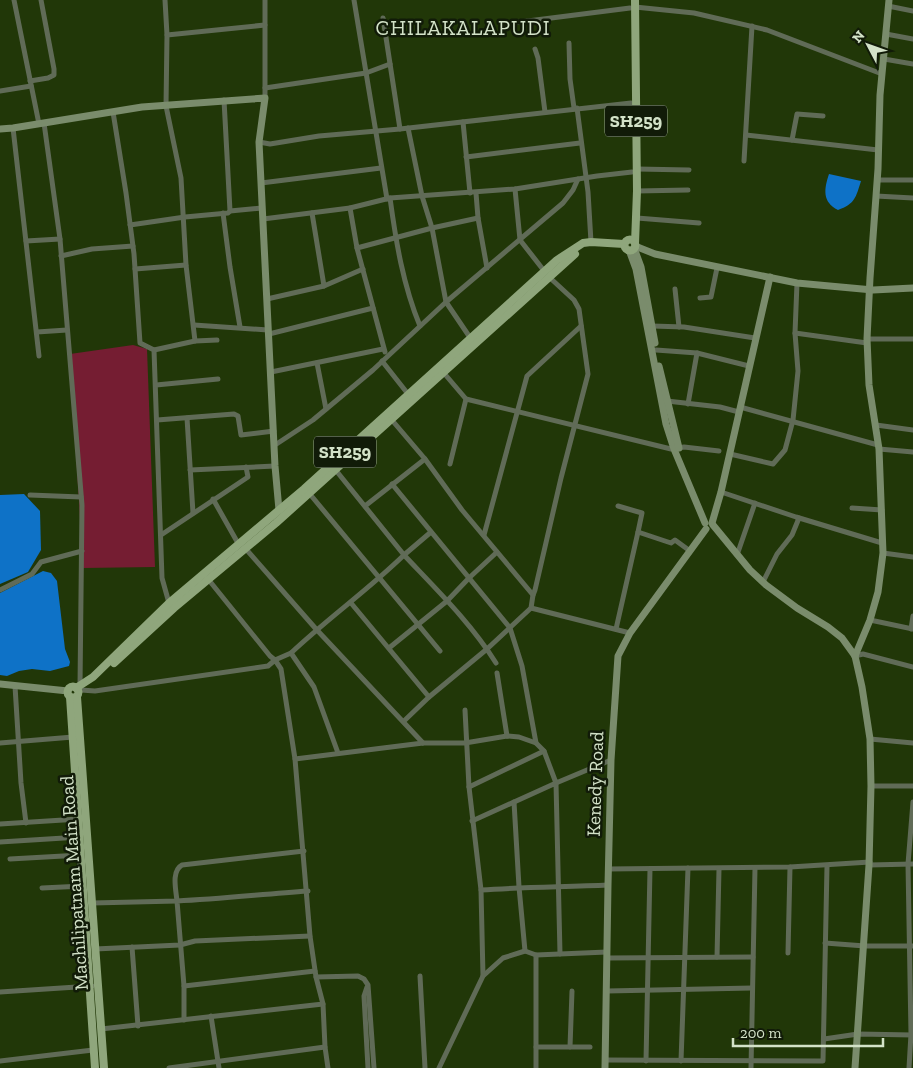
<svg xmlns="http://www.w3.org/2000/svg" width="913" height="1068" font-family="'Zilla Slab',serif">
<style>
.green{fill:#751d32}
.water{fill:#0e72c7}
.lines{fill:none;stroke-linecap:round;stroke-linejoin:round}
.street{stroke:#606b57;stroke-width:5}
.secondary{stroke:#7a8c6c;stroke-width:7}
.primary{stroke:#8fa67c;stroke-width:8}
.labels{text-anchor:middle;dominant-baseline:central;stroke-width:5;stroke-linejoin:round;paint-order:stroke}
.shield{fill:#111b08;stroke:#99a68e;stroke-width:1}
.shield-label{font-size:18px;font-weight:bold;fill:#d3e2c8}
.street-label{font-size:19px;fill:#d3e2c8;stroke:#111b08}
.quarter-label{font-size:21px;letter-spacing:1px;fill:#d3e2c8;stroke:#111b08}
</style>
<rect width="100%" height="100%" fill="#213708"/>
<path class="green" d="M133 345 147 349 155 567 83 568 70 354Z"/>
<g class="water">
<path d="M829 174 861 181C856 197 855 204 838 210 822 202 824 189 829 174Z"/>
<path d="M24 494 40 511 41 550 28 572 0 584V495Z"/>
<path d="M43 571 51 573 57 581 65 649 70 662 69 666 50 671 32 669 19 671 7 676 0 675V593Z"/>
</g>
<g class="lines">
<g class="street">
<path d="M14 0 39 124"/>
<path d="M354 0 387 199"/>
<path d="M888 6 913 11"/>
<path d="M635 7 694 13 767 30 882 74"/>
<path d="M383 18 400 129"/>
<path d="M512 23 630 8"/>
<path d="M886 34 913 39"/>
<path d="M167 35 265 25"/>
<path d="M569 43 570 79 574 108"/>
<path d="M535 49 538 58 545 112"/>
<path d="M884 59 913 64"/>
<path d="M30 81 48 78 54 75V69L41 0"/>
<path d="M265 88 366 73 390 64"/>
<path d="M0 91 31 86"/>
<path d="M265 98V0"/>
<path d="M577 108 588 192 591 242"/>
<path d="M113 112 126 193 134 254 140 343 154 350 162 578 169 603"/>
<path d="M463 122 470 193"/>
<path d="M44 123 60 239 82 505 80 686"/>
<path d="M13 128 39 356"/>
<path d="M408 128 422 196 432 228 446 302 471 339"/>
<path d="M746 135 878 150"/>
<path d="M792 140 797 114 823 116"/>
<path d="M259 142 270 144 319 136 400 129 631 103 636 114 656 116"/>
<path d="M466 157 580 143"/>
<path d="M744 161 752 26"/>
<path d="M637 169 689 170"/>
<path d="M877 180H913"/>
<path d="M261 183 381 168"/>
<path d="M515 189 520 240 545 272"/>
<path d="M637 191 688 190"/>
<path d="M476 193 478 218 487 268"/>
<path d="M876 196 913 198"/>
<path d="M390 198C396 242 403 285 420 326"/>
<path d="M350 208 357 248 432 228 478 218"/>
<path d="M230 211 262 208"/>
<path d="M223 213 230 267 240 327"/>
<path d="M312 213 324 286"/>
<path d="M637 218 699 223"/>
<path d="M263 219 350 208 390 198 515 189 597 176 632 172"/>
<path d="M130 225 185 217 228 213 230 211 224 100"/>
<path d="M26 241 60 239"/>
<path d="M357 248 385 352"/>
<path d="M61 256 92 249 133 246"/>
<path d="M135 269 186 265"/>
<path d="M675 289 679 327"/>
<path d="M700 298 711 297 717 268"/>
<path d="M267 299 324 286 363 269"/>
<path d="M194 325 268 330"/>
<path d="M652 326 684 327 755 338"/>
<path d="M37 332 67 330"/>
<path d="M795 333 867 343"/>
<path d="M269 334 373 308"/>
<path d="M867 339H913"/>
<path d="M195 341 217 340"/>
<path d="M154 350 195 341 186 265 181 178 166 106 167 35 165 0"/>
<path d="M656 350 697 353 749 366"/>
<path d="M382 361 408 394"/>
<path d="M317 363 326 409"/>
<path d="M271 372 383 349"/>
<path d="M443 372 466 399 671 449 684 447 719 451"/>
<path d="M156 385 218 379"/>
<path d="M667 401 720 407 739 412"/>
<path d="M688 404 697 353"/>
<path d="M740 407 878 445"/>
<path d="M187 418 193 513"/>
<path d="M157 420 234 414 238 416 241 435 274 431"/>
<path d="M876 425 913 430"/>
<path d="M275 445 313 420 373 370 446 302 563 203 573 190 578 179"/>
<path d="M879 449 913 452"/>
<path d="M730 454 773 464 785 450 793 420 798 371 795 333 797 283"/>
<path d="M450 464 466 399"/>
<path d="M190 470 275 466"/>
<path d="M392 484 510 628 522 666 536 743"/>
<path d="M721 492 796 517 882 543"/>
<path d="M309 493 440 651"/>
<path d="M30 495 81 497"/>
<path d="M213 499 239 545"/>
<path d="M365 506 425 459 391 419"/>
<path d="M618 506 642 513 638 532 671 543 675 540 690 551"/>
<path d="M852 508 882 510"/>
<path d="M431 532 404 555C436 589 471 623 496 663"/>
<path d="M161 535 248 477 246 467"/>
<path d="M484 535 527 376 581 326"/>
<path d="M245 548 316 629 423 743"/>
<path d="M883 553 913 557"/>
<path d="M737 555 755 503"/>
<path d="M208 579 270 656 275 660 291 653 314 687 338 753"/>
<path d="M763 582 777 554 792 535 799 518"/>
<path d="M0 590 32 574 41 562 82 551"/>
<path d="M533 595 535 590 561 478 588 374 579 309 574 300 549 277"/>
<path d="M351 603 429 697"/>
<path d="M531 608 630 633"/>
<path d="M870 620 913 629"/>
<path d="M616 629 638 532"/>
<path d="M911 629 913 616"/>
<path d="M389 648 447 601 469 578 497 552"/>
<path d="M291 653C327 619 368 590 404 555L334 468"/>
<path d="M855 656 863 654 913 667"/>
<path d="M497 673 507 736"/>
<path d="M15 686 21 783 26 823"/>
<path d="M81 690 95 691 268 666 275 660 281 669 295 759 310 936 316 977 358 976 364 979 368 985 374 1068"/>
<path d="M465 710 469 787 481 890 483 976"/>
<path d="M404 721 429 697 487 649 531 608 533 595 462 510 425 459"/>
<path d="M870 739 913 743"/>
<path d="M0 743 73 737"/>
<path d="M295 759 423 743H465L507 736 519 737 536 743 544 751 556 783 611 760"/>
<path d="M871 786H913"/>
<path d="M469 787 544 751"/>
<path d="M514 802 519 887 525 951"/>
<path d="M472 821 556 783 560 954"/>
<path d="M0 824 79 819"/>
<path d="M0 842 80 837"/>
<path d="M10 859 81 855"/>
<path d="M869 865 913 864"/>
<path d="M608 869 790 867 870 862"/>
<path d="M42 888 83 886"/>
<path d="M481 890C523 887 565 887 608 885"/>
<path d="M92 903 177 901C176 890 171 871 182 865L304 851"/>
<path d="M825 943 865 946H913"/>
<path d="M132 947 138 1026"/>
<path d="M95 949 180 945 195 941 310 936"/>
<path d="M788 953 790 867"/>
<path d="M536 955V1068"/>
<path d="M717 957 719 869"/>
<path d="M607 958 753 957"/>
<path d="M420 976 425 1068"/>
<path d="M184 986 315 971"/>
<path d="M367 987 364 996 368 1068"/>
<path d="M607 991 752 988"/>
<path d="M0 992 92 986"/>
<path d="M323 1004 325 1047 328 1068"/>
<path d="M211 1016 219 1068"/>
<path d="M184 1020V986L177 901C220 899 264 894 308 891"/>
<path d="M101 1029 323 1004 316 977"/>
<path d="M824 1039 858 1034 913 1035"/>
<path d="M536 1047H590"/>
<path d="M570 1047 572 991"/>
<path d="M605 1060 823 1061 827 866"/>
<path d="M0 1061 93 1050"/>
<path d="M646 1061 650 869"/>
<path d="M681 1061 688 868"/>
<path d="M169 1068 325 1047"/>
<path d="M439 1068 483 976 503 958 525 951 536 955 607 952"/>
<path d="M751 1068 755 868"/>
<path d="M909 1068 911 1034 908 864 913 802"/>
</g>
<g class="secondary">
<path d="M0 129 13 128 142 107 265 98 259 142 275 466 279 510"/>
<path d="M635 246 655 254 797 283 873 290 913 288"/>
<path d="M634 248 641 267 655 343"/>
<path d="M629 250 636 269 666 424 674 449 705 523"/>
<path d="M659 366 679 448"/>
<path d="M712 523 721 492 770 277"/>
<path d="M713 525 750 570 766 585 797 608 828 627 842 638 855 656 862 687 870 739 871 786 869 865 855 1068"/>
<path d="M855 656 870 620 878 592 883 553 879 449 869 385 867 339 870 278 878 169 880 95 889 0"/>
<path d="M0 684 68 691"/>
<path d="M605 1068 608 885 611 760 618 656 630 633 706 529"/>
</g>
<g class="primary">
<path d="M635 0 637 191 635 243"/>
<circle cx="630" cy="245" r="5.5"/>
<path d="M114 663 174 608 276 523 575 254"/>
<circle cx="73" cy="692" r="5.5"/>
<path d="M76 688 93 677 169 603 304 489 557 260 583 243 591 242 624 244"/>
<path d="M70 697 95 1068"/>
<path d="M77 697 104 1068"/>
</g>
</g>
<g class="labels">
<g class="shield">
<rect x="605" y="105.5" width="62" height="31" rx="4"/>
<rect x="314" y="436.5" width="62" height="31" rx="4"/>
</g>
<g class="shield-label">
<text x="636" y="121">SH259</text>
<text x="345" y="452">SH259</text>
</g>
<g class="street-label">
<text transform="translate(595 784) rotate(-88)">Kenedy Road</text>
<text transform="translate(74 883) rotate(-94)">Machilipatnam Main Road</text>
</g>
<g class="quarter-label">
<text x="463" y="27">CHILAKALAPUDI</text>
</g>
</g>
<g transform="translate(868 45) rotate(311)" stroke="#111b08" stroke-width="4" paint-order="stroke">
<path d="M0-4L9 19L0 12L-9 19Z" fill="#d3e2c8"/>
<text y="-8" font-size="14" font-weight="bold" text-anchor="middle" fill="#d3e2c8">N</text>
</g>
<path d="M733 1038v8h150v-8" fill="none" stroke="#d3e2c8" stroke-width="2.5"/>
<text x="740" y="1038" font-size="15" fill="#d3e2c8" stroke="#111b08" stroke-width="4" paint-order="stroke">200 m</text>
</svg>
